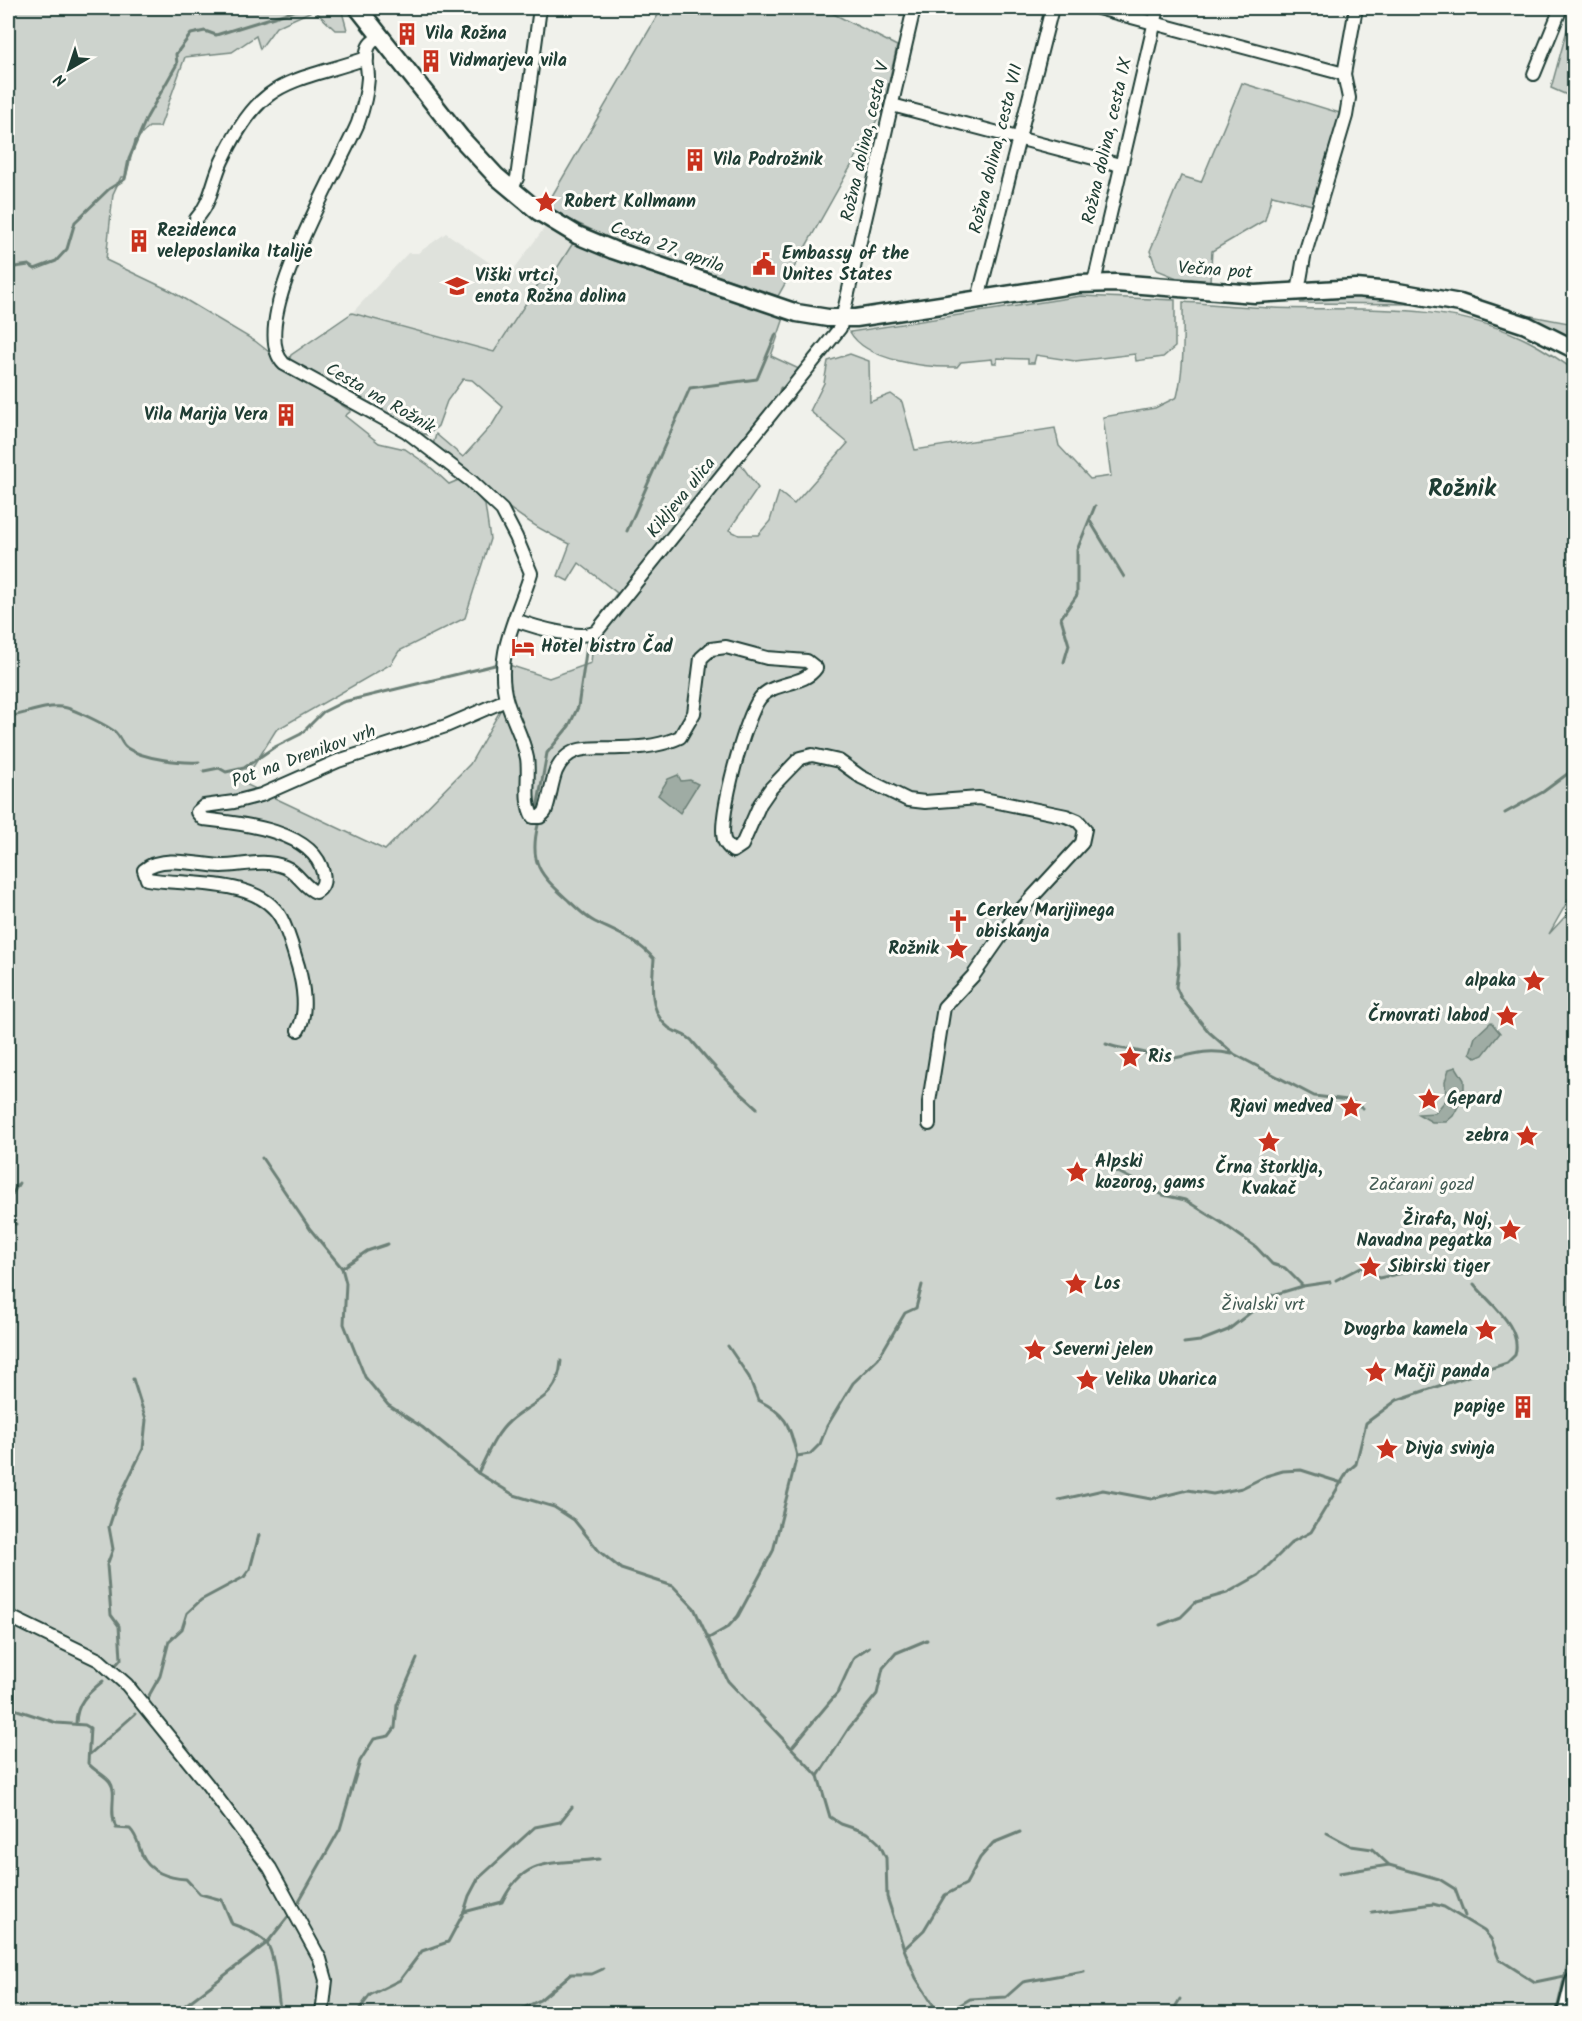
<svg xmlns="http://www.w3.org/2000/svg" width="1582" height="2021" font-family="Kalam,sans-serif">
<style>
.built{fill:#dfe2dc}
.green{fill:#cdd3cd;stroke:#768880;stroke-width:1.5}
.water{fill:#9faca4;stroke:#6c8077;stroke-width:1.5}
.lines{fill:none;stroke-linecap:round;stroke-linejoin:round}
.stream{stroke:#6c8077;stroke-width:3}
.minor-casing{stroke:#1f3d34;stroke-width:16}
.secondary-casing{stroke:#1f3d34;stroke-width:21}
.minor{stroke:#fdfcf7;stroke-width:12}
.secondary{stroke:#fdfcf7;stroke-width:16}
.labels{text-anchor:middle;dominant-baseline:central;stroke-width:6;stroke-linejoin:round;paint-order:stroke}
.poi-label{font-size:18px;font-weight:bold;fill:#1f3d34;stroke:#fdfcf7;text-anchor:start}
.street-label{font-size:18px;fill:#1f3d34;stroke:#fdfcf7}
.park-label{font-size:18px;fill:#425b53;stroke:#fdfcf7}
.district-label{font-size:24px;font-weight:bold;fill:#1f3d34;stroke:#fdfcf7}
</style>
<rect width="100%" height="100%" fill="#f0f1eb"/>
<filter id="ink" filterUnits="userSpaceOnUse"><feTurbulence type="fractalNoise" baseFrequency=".0167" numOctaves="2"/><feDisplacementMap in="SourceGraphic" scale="12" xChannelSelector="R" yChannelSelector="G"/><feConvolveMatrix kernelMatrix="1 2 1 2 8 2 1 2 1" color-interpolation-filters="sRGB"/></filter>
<g filter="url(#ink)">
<path class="built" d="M545 227 573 243 549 281 543 277 494 352 352 313 408 253H418L446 233 509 276Z"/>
<g class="green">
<path d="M8 8H341L347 30H335L314 10 276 27 260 49 256 36 232 52 185 57 160 127H149L135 141 126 177H121L113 194 106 260 171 291 255 341 269 352 280 365 351 411 345 416 379 443 405 449 428 465 449 484 461 479 485 505 490 539 465 618 399 651 391 664 276 730 243 783 385 850 470 764 500 711 510 700 506 664 549 678 591 663 595 622 617 593 579 563 568 581 558 576 570 544C518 521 476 482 433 445L436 434 463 457 492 425 503 407 472 380 463 379 447 401 438 426 428 435 414 432 288 362 291 355 352 313 494 352 543 277 549 281 573 243 634 267 784 318 771 356 799 369 734 455 758 488 729 530 739 535H758L770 521 779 492 794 504 848 443 810 411 824 383 828 361 850 354 869 361 870 402 891 394 902 402 915 450 1055 428 1059 446 1090 479 1111 476 1103 417 1155 408 1177 397C1185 364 1183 334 1183 302 1213 304 1243 307 1274 308 1357 311 1442 301 1520 337 1540 346 1557 358 1574 370V890L1549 934 1574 907V1966L1562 2013 8 2014Z"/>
<path d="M662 8H822L897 46 883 109 778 296 611 239 547 209 549 201Z"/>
<path d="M1573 8H1574V98L1551 88Z"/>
<path d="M1242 83 1343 114 1316 206 1272 195 1265 220 1212 251 1210 281 1177 278 1157 270 1150 251 1181 176 1201 182Z"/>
<path d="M1322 294C1380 291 1436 300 1492 317L1489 319 1452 309 1416 304 1300 303Z"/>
<path d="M1081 296 1175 300V347L1163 357 1136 361 1135 354 1075 361 1036 355 1034 363H1028V359L997 358V363H993L992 359 961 362 957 367C927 368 866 361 850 332Z"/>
<path d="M1531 316 1574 324V344L1521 318Z"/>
</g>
<g class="water">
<path d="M678 775 681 781 690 780 698 784 680 813 658 795 668 779Z"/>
<path d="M1491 1022 1500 1033 1483 1055 1476 1058 1470 1053 1475 1037Z"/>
<path d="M1456 1067 1464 1080V1089L1455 1093 1460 1103 1453 1116 1446 1122H1432L1418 1114 1435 1113 1446 1100 1445 1081 1449 1069Z"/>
</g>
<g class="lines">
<g class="stream">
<path d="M311 8 329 12 333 8"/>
<path d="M8 268 29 265 35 269 56 261 67 249 75 222 109 189 125 179 129 159 147 117 177 64 176 54 191 34 205 31 216 35 303 8"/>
<path d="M778 397 781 388"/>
<path d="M1090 521 1124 577"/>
<path d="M627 531 690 388 757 379 776 334"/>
<path d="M1064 662 1069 645 1061 618 1077 595V550L1095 506"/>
<path d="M8 717C25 714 45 705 62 707 70 707 111 727 116 733 121 738 121 744 127 748 143 759 181 763 199 762"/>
<path d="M204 771 219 768 226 772 244 768 273 748 301 734 323 712 343 702 499 664"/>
<path d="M537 809 547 753 569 726 578 707 588 639"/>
<path d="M1505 813 1543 792 1574 769"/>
<path d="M538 825C528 865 542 876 569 901 577 908 585 917 595 922 615 932 638 940 654 959 652 982 648 1012 669 1028 676 1033 688 1035 693 1042 713 1067 733 1087 757 1108"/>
<path d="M1178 936 1179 964 1176 987 1181 998 1209 1032 1234 1054 1314 1096 1348 1100 1363 1108"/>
<path d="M1106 1044C1121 1050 1134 1049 1148 1054 1155 1056 1160 1060 1166 1059 1193 1056 1203 1048 1232 1054"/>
<path d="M1098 1154 1112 1169 1126 1176 1163 1195 1185 1200 1222 1223 1256 1247 1272 1264 1285 1268 1303 1286"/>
<path d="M262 1158 310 1229 342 1268 346 1283 344 1324 365 1377 388 1405 422 1427 478 1473 514 1495 554 1507 574 1520 599 1551 621 1569 673 1586 694 1608 728 1681 818 1776 830 1817 841 1824 868 1833 879 1843 886 1858 887 1897 904 1949 916 1978 939 2014"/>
<path d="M8 1201 19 1183"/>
<path d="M8 1224H16"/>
<path d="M342 1268 367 1251 388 1244"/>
<path d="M1336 1280 1361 1267 1379 1278 1426 1268"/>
<path d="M1184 1343 1200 1341 1228 1330 1273 1295 1303 1286 1330 1282"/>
<path d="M728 1346 749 1377 758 1400C788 1415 789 1425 797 1456"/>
<path d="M478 1473C487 1455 495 1434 510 1421 535 1399 558 1400 561 1361"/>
<path d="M1059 1500 1103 1490 1151 1499 1188 1490 1213 1494 1242 1488 1266 1476 1283 1471 1301 1470 1342 1483"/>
<path d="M1160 1625 1181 1617 1196 1602 1227 1593 1259 1575 1292 1542 1311 1532 1348 1471 1356 1464 1366 1423 1397 1400 1507 1363 1515 1355C1523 1327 1490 1304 1474 1284"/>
<path d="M709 1638 728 1627 738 1616 773 1551 797 1456 810 1454 820 1444 827 1426 853 1383 878 1359 905 1313 916 1308 922 1285"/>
<path d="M115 1666 121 1659 119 1626 111 1615 107 1565 113 1549 109 1527 117 1502 143 1449 146 1420 133 1379"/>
<path d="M147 1699 160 1676 169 1641 182 1629 187 1613 201 1600 244 1577 250 1569 259 1535"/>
<path d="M8 1707 57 1723 85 1725 90 1728 88 1763C94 1771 104 1774 110 1782 118 1793 108 1810 116 1828L130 1829C138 1837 138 1845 142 1855 149 1872 169 1878 186 1879L200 1894 222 1900 232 1924C244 1928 257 1933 266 1942 276 1954 277 1997 281 2014"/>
<path d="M76 1724C76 1703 87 1694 103 1681"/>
<path d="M793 1746 838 1692 854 1657 869 1647"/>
<path d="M90 1754 135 1714"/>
<path d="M818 1776 849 1728 877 1694 883 1668 896 1653 927 1640"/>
<path d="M1327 1833 1351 1846 1372 1849 1388 1864"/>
<path d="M1339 1873 1389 1865 1439 1879 1455 1889 1465 1916"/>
<path d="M295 1908 340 1829 360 1761 374 1739 389 1736 395 1728 397 1705 417 1659"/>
<path d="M464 1912 469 1896 478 1879 535 1827 560 1822 572 1807"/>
<path d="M1372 1912 1433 1904 1444 1907 1484 1931 1491 1939 1499 1959 1535 1982 1564 1976"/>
<path d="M904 1949 924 1930 945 1895 966 1884 980 1858 993 1843 1020 1832"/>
<path d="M175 2013 267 1943 291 1913"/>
<path d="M356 2014 370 1995 400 1980 422 1951 448 1942 464 1912 502 1902C525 1855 554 1865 599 1859"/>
<path d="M511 2014 540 2000 571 1974H592L603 1969"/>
<path d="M605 2014 613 2012"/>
<path d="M945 2014 970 1999 1006 1997 1023 1982 1084 1971"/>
<path d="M1171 2014 1180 1999"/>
<path d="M1556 2014 1574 1937"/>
</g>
<g class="minor-casing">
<g id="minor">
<path d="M1098 8 1344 74"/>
<path d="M379 37C375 40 371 42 369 46 364 55 368 68 368 78 367 93 363 109 358 123 340 167 244 325 284 364L406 431 471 481 502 510 516 537 531 573C518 616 493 655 507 702 513 721 523 738 527 758 530 776 523 801 533 817H540L545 812C550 799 551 784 556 771 570 741 594 750 620 748 641 748 661 746 680 737L694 713 701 658 711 649 726 647 767 658 807 661 816 668C804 686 774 681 760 698 745 717 718 817 724 840 726 845 729 848 733 851L742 845 760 804 771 788 800 758 812 755 839 761 861 777 908 800 925 802 979 798 1066 816 1078 821 1085 829 1082 843 1015 916 973 976 944 1007 929 1102V1124"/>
<path d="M1534 74 1561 8"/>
<path d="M892 105 1120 165"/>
<path d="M511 190 517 178 540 8"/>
<path d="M196 219C212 202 212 182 222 161 262 77 286 85 367 58"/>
<path d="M1094 283 1158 8"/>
<path d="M1298 292 1304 257 1346 116 1349 98 1344 74 1356 8"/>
<path d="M978 299 1052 8"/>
<path d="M515 620C532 626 583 642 597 631L840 328 914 8"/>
<path d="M298 1030C308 1013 303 984 298 966 293 950 289 933 281 918 259 877 186 886 147 879L144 870C161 854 199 865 221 866 243 866 263 858 285 867 298 872 304 888 316 892 323 888 325 881 323 873 314 830 239 823 203 819L197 812 204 806 234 802 261 795 338 761 446 726 506 700"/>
<path d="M8 1616 99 1660 127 1685 207 1784 270 1868 320 1959 326 1980 322 2014"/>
</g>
</g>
<g class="secondary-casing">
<g id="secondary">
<path d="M358 8 460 137 496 176 539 212 577 235 613 250 797 313 828 318H856L1078 284 1116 283 1255 294 1356 288 1392 291 1460 303 1526 325 1574 349"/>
<path d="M1566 2014 1574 1982"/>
</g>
</g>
<use href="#minor" class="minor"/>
<use href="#secondary" class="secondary"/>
</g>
</g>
<defs>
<g id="building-bare" transform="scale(1.8)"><path d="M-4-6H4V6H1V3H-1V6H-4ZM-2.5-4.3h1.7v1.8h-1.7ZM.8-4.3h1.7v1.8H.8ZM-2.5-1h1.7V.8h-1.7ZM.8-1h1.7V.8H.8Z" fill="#c8321e" stroke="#fdfcf7" stroke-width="2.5" paint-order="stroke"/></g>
<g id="sight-bare" transform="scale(1.8)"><path d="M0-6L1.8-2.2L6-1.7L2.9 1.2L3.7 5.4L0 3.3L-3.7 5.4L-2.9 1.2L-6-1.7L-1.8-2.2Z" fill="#c8321e" stroke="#fdfcf7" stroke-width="2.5" paint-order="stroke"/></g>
<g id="civic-bare" transform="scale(1.8)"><path d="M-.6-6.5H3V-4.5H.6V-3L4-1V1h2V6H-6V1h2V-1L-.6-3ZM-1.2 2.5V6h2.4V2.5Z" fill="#c8321e" stroke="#fdfcf7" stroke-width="2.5" paint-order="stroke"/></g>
<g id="school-bare" transform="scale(1.8)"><path d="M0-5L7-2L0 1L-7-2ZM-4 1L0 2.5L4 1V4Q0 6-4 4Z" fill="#c8321e" stroke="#fdfcf7" stroke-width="2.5" paint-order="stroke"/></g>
<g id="hotel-bare" transform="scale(1.8)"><path d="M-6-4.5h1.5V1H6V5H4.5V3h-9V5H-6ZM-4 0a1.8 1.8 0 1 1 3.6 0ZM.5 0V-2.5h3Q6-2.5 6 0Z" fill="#c8321e" stroke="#fdfcf7" stroke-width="2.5" paint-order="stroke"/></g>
<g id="church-bare" transform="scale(1.8)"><path d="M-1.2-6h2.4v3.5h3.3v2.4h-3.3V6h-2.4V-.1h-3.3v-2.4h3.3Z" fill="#c8321e" stroke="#fdfcf7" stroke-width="2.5" paint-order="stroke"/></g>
</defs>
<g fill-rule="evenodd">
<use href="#building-bare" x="407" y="34"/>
<use href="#building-bare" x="431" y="61"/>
<use href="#building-bare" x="695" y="160"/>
<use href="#sight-bare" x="546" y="202"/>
<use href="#building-bare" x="139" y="241"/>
<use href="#civic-bare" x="764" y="264"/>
<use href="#school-bare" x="457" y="286"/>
<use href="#building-bare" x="286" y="415"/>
<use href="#hotel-bare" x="523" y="647"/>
<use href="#church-bare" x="958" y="921"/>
<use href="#sight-bare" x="957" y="949"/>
<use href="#sight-bare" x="1534" y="981"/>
<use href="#sight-bare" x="1507" y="1016"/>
<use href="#sight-bare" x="1130" y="1057"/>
<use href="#sight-bare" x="1429" y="1099"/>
<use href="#sight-bare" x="1351" y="1107"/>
<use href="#sight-bare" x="1527" y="1136"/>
<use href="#sight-bare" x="1269" y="1142"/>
<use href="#sight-bare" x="1077" y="1172"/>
<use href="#sight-bare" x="1510" y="1230"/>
<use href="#sight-bare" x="1370" y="1267"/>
<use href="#sight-bare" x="1076" y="1284"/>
<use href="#sight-bare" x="1486" y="1330"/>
<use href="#sight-bare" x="1035" y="1350"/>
<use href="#sight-bare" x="1376" y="1372"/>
<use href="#sight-bare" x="1087" y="1380"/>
<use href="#building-bare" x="1523" y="1407"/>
<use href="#sight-bare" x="1387" y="1449"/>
</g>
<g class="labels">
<g class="poi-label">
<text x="425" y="34">Vila Rožna</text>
<text x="449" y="61">Vidmarjeva vila</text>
<text x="713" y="160">Vila Podrožnik</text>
<text x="564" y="202">Robert Kollmann</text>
<text x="157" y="231">Rezidenca<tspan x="157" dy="21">veleposlanika Italije</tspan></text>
<text x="782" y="254">Embassy of the<tspan x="782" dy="21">Unites States</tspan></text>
<text x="475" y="276">Viški vrtci,<tspan x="475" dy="21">enota Rožna dolina</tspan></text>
<text x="268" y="415" text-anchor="end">Vila Marija Vera</text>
<text x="541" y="647">Hotel bistro Čad</text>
<text x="976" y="911">Cerkev Marijinega<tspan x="976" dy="21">obiskanja</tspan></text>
<text x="939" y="949" text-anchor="end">Rožnik</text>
<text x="1516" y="981" text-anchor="end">alpaka</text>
<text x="1489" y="1016" text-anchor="end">Črnovrati labod</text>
<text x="1148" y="1057">Ris</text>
<text x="1447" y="1099">Gepard</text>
<text x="1333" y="1107" text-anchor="end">Rjavi medved</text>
<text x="1509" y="1136" text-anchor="end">zebra</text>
<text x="1095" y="1162">Alpski<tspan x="1095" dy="21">kozorog, gams</tspan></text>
<text x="1269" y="1168" text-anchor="middle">Črna štorklja,<tspan x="1269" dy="21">Kvakač</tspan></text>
<text x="1492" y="1220" text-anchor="end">Žirafa, Noj,<tspan x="1492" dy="21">Navadna pegatka</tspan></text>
<text x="1388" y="1267">Sibirski tiger</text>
<text x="1094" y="1284">Los</text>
<text x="1468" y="1330" text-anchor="end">Dvogrba kamela</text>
<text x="1053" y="1350">Severni jelen</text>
<text x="1394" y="1372">Mačji panda</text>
<text x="1105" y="1380">Velika Uharica</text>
<text x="1505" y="1407" text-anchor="end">papige</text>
<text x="1405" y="1449">Divja svinja</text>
</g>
<g class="street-label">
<text transform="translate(1108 141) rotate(-77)">Rožna dolina, cesta IX</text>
<text transform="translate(866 142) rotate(-77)">Rožna dolina, cesta V</text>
<text transform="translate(997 149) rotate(-76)">Rožna dolina, cesta VII</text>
<text transform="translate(667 248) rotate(20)">Cesta 27. aprila</text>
<text transform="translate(1215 271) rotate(4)">Večna pot</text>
<text transform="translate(380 399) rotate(30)">Cesta na Rožnik</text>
<text transform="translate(682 498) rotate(-51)">Kikljeva ulica</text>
<text transform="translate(304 757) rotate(-20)">Pot na Drenikov vrh</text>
</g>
<g class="park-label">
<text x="1421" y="1185">Začarani gozd</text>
<text x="1263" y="1305">Živalski vrt</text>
</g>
<g class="district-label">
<text x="1462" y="489">Rožnik</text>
</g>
</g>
<rect width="1582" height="2021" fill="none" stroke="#fdfcf7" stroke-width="30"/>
<rect x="15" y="15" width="1552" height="1991" fill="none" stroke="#1f3d34" stroke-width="2" filter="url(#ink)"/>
<g transform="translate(69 69) rotate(219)" stroke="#fdfcf7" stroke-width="4.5" paint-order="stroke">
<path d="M0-4.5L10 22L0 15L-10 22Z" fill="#1f3d34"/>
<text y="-9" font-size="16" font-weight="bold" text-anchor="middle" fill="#1f3d34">N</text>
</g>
</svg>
